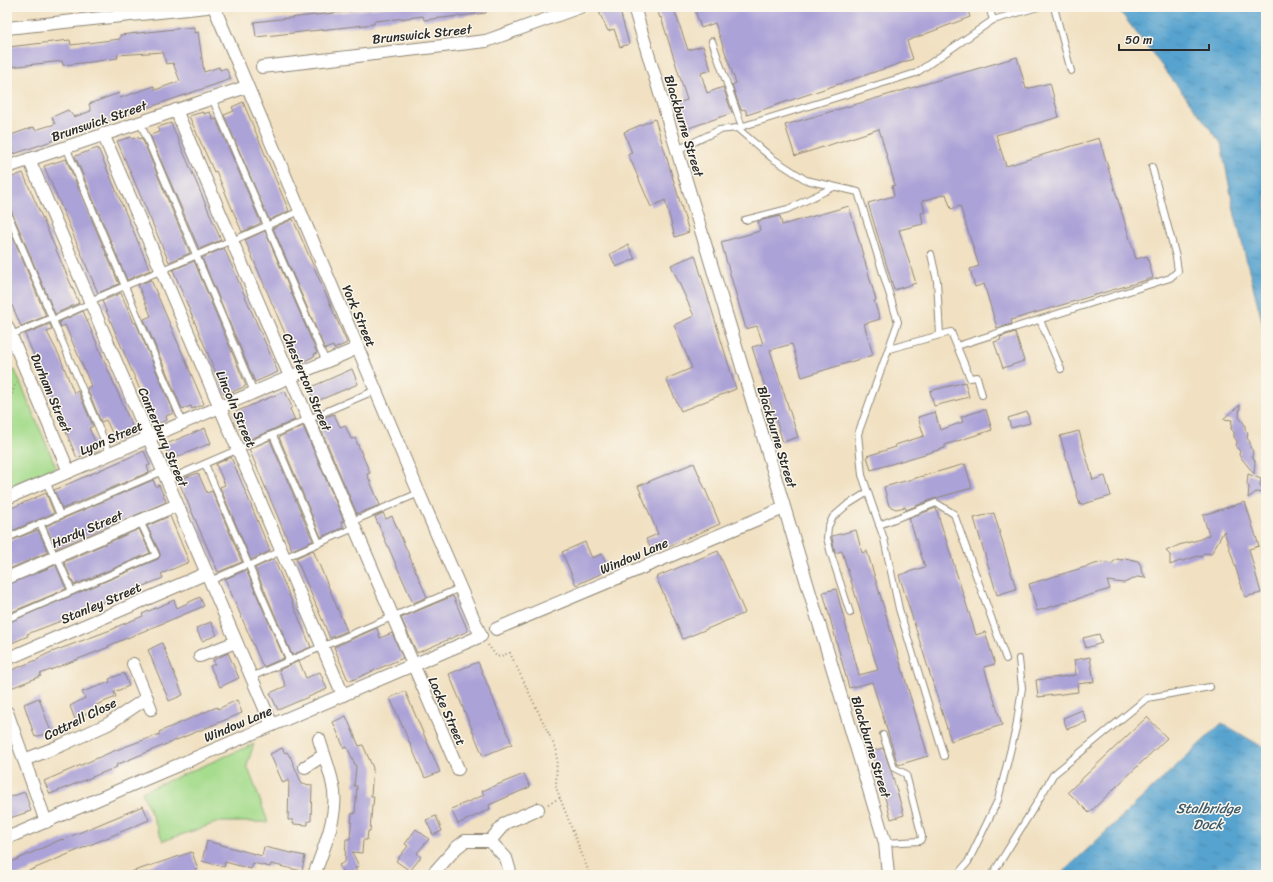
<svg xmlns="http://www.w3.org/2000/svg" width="1273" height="882" font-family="Sriracha,sans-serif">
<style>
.green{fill:#a6dc8d;stroke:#68845c}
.water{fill:url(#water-ripples);stroke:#40677d}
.building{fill:#aba2d7}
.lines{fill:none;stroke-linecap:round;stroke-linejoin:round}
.service-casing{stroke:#8e8676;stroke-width:8}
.minor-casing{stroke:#8e8676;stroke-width:14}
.path{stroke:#8e8676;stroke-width:2;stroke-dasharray:1 3;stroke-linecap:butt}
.service{stroke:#fff;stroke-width:6}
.minor{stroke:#fff;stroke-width:12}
.labels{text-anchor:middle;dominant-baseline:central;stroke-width:3;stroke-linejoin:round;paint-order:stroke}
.street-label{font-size:13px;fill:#2b2b2b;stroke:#fbf7ec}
.water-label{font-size:14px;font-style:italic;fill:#3c5b6d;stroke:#fbf7ec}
</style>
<defs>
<pattern id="water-ripples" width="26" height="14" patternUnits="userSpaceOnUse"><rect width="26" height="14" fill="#56a3cf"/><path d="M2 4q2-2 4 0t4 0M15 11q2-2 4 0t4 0" fill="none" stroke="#4785a8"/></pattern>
</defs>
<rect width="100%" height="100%" fill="#fbf7ec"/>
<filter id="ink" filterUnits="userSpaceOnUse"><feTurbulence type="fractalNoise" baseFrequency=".025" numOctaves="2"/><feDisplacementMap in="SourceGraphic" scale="8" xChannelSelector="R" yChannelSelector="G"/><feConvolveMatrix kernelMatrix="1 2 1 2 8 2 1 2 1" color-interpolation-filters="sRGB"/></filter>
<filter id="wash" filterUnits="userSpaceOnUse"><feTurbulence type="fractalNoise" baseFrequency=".012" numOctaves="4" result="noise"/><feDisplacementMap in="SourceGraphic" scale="16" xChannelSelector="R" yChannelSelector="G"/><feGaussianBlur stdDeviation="0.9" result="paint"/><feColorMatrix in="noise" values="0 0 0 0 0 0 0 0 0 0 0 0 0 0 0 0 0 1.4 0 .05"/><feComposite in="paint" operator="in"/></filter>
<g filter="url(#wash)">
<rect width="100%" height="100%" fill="#f1e1c2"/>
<g class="green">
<path d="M15 370 56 467 7 488V373Z"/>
<path d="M254 744 247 765 268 822H219L163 841 142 792Z"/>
</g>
<g class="water">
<path d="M1121 7H1266V337L1235 215 1221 143 1122 14Z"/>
<path d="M1222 723 1266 749V875H1060Z"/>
</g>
<g id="blocks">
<g class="building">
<path d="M387 7H486V13L424 20 423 16 407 18 374 21V24L256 37 254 22Z"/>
<path d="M615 7H619L629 44 620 47 614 29 608 31 599 12Z"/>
<path d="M656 7H686V9L675 12 688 50 703 46 711 70 701 73 707 93 723 87 732 113 686 129 677 103 687 100 661 17 660 18Z"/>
<path d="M694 7H967L970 17 907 41 913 59 747 115 745 109 741 110 732 85 736 83 715 23 701 28Z"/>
<path d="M194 27V33L198 32 204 72 219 67 220 70 226 68 231 79 14 154 8 136 34 127 35 130 55 124 52 117 68 110 74 117 91 111 89 104 119 93 120 98 154 86 155 90 180 81 173 63 166 64 163 52 117 55 118 58 91 62 63 65 62 61 10 67 8 47 70 40 71 45 120 39V35Z"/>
<path d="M1017 57 1026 89 1050 83 1059 117 996 135 1006 166 1099 138 1136 259 1147 256 1153 278 1011 320 1012 324 997 328 984 284 975 287 970 269 979 266 960 206 951 209 946 194 922 201 925 212 921 213 923 224 899 230 916 283 894 290 868 203 894 196 892 186 895 185 879 129 795 156 785 125Z"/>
<path d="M243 102 289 211 269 220 224 115 234 111 232 107Z"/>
<path d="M203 112V114L210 112 213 120 216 119 261 223 242 232 216 171 214 172 189 116Z"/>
<path d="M655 119 689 232 675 237 665 200 651 207 628 154 632 153 624 132Z"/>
<path d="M171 123 221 240 199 249 150 135 159 132 158 127Z"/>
<path d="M131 137 132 139 138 137 139 139 142 138 190 253 169 262 117 141Z"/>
<path d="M98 148 150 270 127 280 75 156Z"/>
<path d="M66 159 119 284 98 293 44 166Z"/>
<path d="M23 173 79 303 55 314 11 210 7 205V179Z"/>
<path d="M849 206 876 300 874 301 880 319 864 324 873 355 802 377 792 344 770 350 798 437 783 442 752 347 763 344 757 326 746 329 721 242 760 231 758 221 780 216 782 225Z"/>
<path d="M293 219 347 343 334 349 333 346 325 349 273 228Z"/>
<path d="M8 225 46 316 21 326 7 294Z"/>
<path d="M265 231 317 353 314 354 315 356 298 364 245 240Z"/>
<path d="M628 245 635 259 616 267 610 254Z"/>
<path d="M224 248 278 372 255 382 202 258Z"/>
<path d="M695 255 736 389 681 411 666 379 692 368 674 325 694 316 671 265Z"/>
<path d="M194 261 246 386 225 395 173 270Z"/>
<path d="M151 280 204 404 192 409 191 406 182 409 144 319 151 316 138 285Z"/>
<path d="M121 293 134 323H136L174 413 166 416 167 420 155 425 102 301Z"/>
<path d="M83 311 135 433 116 441 106 420 101 422 87 388 91 386 85 371 65 325 61 327 59 322Z"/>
<path d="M50 324 52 330 47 332 60 357 74 393 78 391 93 426 89 428 98 449 77 458 25 334Z"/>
<path d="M1015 332 1024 361 1003 368 994 342 1001 340 1000 337Z"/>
<path d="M352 369 358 384 315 402 309 388Z"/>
<path d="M965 382 969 397 934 406 930 391Z"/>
<path d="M285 391 292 407 290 409 295 420 246 441 233 413Z"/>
<path d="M1240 405 1239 417 1245 425V430L1248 433 1247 438 1250 442V447L1253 451 1252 456 1255 461 1254 474 1239 455 1240 451 1236 447 1237 441 1234 437V432L1231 429 1232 420 1223 419Z"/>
<path d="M982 410H986L992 430 945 445V448L871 470 867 456 896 447 895 445 924 436 918 417 935 412 940 430 963 422 961 417Z"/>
<path d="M1027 412 1030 423 1011 428 1008 418Z"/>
<path d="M334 414 340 427 345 425 351 439 355 438 370 473 367 474 380 505 357 514 317 420Z"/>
<path d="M303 426 344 521 341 522 344 527 321 537 279 437Z"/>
<path d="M205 428 211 443 170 460 164 445Z"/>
<path d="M1079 431 1093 480 1105 476 1111 496 1080 505 1060 436Z"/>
<path d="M270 440 313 541 292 550 249 449Z"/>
<path d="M144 451 150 465 147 466 149 472 62 509 54 490Z"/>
<path d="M231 457 270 551 251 560 220 487 225 485 216 464Z"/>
<path d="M694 463 720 524 653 553 646 539 658 534 638 486Z"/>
<path d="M965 464 972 488 933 499 906 510 905 507 896 509 889 506 884 487Z"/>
<path d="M198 473 207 493 212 491 242 562 218 572 178 480Z"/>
<path d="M1248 474 1261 479 1260 485 1266 493 1256 492 1248 498 1249 487 1247 484Z"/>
<path d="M153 480 156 487 159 485 166 501 164 503 56 549 46 526Z"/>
<path d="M46 493 54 513 7 533V510Z"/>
<path d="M1245 502 1259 546 1249 549 1261 593 1245 597 1224 531 1211 554 1204 553 1201 557 1198 556 1183 561H1180L1170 565V555L1166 551 1179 545 1198 540 1209 535 1203 515Z"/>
<path d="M936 508 976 635 985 632 995 664 984 667 1002 725 951 741 899 575 925 567 909 518Z"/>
<path d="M383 513 386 519 392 516 427 597 413 603 375 517Z"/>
<path d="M994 513 1016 589 997 595 974 518Z"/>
<path d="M170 516 189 562 161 574 163 578 94 606 95 608 27 634 28 636 7 645V623L158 559 160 556V553L147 526Z"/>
<path d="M139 529 150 553 74 585 64 562Z"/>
<path d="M38 530 48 552 7 570V542Z"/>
<path d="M856 530 862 553 867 551 928 756 898 765 872 682 849 688 823 592 836 589 859 675 878 670 842 551 835 553 832 538V536Z"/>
<path d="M585 542 592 558 602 554 609 570 576 585 562 552Z"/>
<path d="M313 550 347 631 330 638 296 558Z"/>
<path d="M718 551 745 613 683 639 656 577Z"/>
<path d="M1125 558 1138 561 1141 566V570L1146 578 1137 577 1124 583 1107 581 1110 589 1037 611 1029 584 1102 562 1111 564 1117 559 1122 560Z"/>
<path d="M274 559 311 647 292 655 255 568Z"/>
<path d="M56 565 66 589 7 614V585Z"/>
<path d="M246 570 284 658 263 667 225 579Z"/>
<path d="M453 596 468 631 417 653 401 618Z"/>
<path d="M200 597 204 606 108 646 109 647 40 674 41 676 11 688 7 677V672L39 659V658L49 653 116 628V627L143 616 142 614 174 600 177 608Z"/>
<path d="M211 622 217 635 202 641 196 628Z"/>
<path d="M377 628 380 638 392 633 403 658 350 681 347 678 334 647Z"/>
<path d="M1099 634 1102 643 1086 648 1083 638Z"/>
<path d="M162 643 183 695 169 701 148 650Z"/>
<path d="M228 653 239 678 220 687 210 666 215 664 213 660Z"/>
<path d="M1090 657 1094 682 1077 684 1078 692 1038 697 1036 680 1076 675 1074 660Z"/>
<path d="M299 661 306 678 320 672 327 689 278 710 270 693 286 686 279 670Z"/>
<path d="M478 662 512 744 483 756 449 674Z"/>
<path d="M124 673 129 686 114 692 116 697 96 705 98 709 83 715 85 719 76 722 70 706 85 698 82 692 110 682 109 679Z"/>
<path d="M405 691 440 772 425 778 390 698Z"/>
<path d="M39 698 51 732 35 737 24 704Z"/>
<path d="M237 700 242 713 116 765 117 767 50 794 44 781 116 750 160 734 159 732 217 707 218 709Z"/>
<path d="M1082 710 1087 722 1067 729 1063 718Z"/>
<path d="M346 716 359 746 363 745 373 768 371 796H374L373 805H372L370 831H368L367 840H363L362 853 352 852 359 866 355 868 358 875H344L339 865 345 862 346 839H350L352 813 355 814 357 786H354L356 767 347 747 344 748 333 722Z"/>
<path d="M1147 717 1167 738 1089 813 1068 792Z"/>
<path d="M282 748 285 753 287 752 290 757V756L302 784 312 785 311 821H308V825L293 824V820H288L289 780 283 783 270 754Z"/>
<path d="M883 748 891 771 904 815 891 819 872 751Z"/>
<path d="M524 774 530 787 489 805 490 809 458 824 451 809 484 795 482 791Z"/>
<path d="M25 792 31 811 7 819V798Z"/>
<path d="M143 806 149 820 19 875H7V864L62 839V840Z"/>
<path d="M436 816 442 831 433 835 426 820Z"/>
<path d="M416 829 429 839 417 853 421 857 410 871 396 861 408 846 405 844Z"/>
<path d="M207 841 262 856 264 847 305 856 302 871 271 864 270 867 253 863 251 869 225 862 224 867 202 861Z"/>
<path d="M192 852 198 869 180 875H129L128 873Z"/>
</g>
</g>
</g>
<g filter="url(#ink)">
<use href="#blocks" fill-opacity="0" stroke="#8e8676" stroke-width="1"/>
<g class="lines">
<g class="service-casing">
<g id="service">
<path d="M989 7 993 20"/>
<path d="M1054 7 1071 71"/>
<path d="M712 41 742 127"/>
<path d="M212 98 326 362"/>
<path d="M140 122 254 392"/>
<path d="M737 128 916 73 993 20 1038 7"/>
<path d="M66 147 183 423"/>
<path d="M677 150 719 130 737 128 772 158 806 180 858 192 898 322 858 434 862 475 884 539 899 609 944 756"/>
<path d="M7 212 110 454"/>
<path d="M745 220 788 209 834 187"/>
<path d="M232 241 300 211"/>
<path d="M931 254 937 281 940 335"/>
<path d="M90 301 232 240"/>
<path d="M53 320 91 303"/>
<path d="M1040 320 1061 369"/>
<path d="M11 335 52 318"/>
<path d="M957 346 1170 278 1178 271 1176 257 1152 167"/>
<path d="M889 349 951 332 970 378 977 377 982 395"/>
<path d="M273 435 319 543"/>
<path d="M205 464 290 661"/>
<path d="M167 480 376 390"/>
<path d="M46 481 60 515"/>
<path d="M351 522 419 493"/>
<path d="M40 523 55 557"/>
<path d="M879 525 936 503 954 514 1006 659"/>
<path d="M7 538 163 471"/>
<path d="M57 557 72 591"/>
<path d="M284 558 354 528"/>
<path d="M249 566 281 551"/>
<path d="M210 581 248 564"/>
<path d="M850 613 831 554 827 538 828 527 833 517 847 505 868 492"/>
<path d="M7 619 156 555 140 521"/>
<path d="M251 677 460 588"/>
<path d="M883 735 894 768 906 774 922 837 920 841 885 843"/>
<path d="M957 875 968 862 998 800 1016 728 1022 688 1019 659"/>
<path d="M992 875 1038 801 1053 775 1147 698 1210 687"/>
</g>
</g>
<g class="minor-casing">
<g id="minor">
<path d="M634 7 885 843 888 875"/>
<path d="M7 28 207 7"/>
<path d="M262 67 486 41 580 7"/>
<path d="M176 110 458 769"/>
<path d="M103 134 343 695"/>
<path d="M29 159 272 725"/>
<path d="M7 167 246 87"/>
<path d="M7 326 69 472"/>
<path d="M7 498 358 348"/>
<path d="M7 578 177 505"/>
<path d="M496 629 784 508"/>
<path d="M200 656 236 642"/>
<path d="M7 659 207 573"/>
<path d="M133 664 151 709"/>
<path d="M7 712 46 822"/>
<path d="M24 760 62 745 108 724 147 698"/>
<path d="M305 767 324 755"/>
<path d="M7 838 481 636 419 493 214 7"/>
<path d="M490 841 505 823 538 809"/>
<path d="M314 875C323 850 337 819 334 792 332 774 324 756 319 739"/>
<path d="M432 875 456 848 465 841H490L506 858 511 875"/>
</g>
</g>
<g class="path">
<path d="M7 405 16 383 18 382"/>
<path d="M488 645 497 657 510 653 557 751 556 787 560 798"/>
<path d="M548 804 560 798 590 875"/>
</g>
<use href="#service" class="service"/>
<use href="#minor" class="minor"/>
</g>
</g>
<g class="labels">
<g class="street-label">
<text transform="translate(422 34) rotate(-6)">Brunswick Street</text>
<text transform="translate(99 121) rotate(-19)">Brunswick Street</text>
<text transform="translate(684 126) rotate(73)">Blackburne Street</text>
<text transform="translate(359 316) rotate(67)">York Street</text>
<text transform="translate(307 382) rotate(67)">Chesterton Street</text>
<text transform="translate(51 393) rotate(67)">Durham Street</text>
<text transform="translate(236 409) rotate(67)">Lincoln Street</text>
<text transform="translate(163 437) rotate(67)">Canterbury Street</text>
<text transform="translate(777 437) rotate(73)">Blackburne Street</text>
<text transform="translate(111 438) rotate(-23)">Lyon Street</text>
<text transform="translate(87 529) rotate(-23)">Hardy Street</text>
<text transform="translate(634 556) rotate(-23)">Window Lane</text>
<text transform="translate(101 603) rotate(-23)">Stanley Street</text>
<text transform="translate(447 711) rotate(66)">Locke Street</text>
<text transform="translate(80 719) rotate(-26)">Cottrell Close</text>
<text transform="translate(238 724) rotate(-23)">Window Lane</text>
<text transform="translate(871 747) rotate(73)">Blackburne Street</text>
</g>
<g class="water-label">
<text x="1208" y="808">Stalbridge<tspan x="1208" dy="16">Dock</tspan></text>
</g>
</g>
<rect width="1273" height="882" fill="none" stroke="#fbf7ec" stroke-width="24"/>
<path d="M1119 44v6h90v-6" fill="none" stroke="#2b2b2b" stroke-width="2"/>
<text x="1125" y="44" font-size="12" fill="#2b2b2b" stroke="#fbf7ec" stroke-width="3" paint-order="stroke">50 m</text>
</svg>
